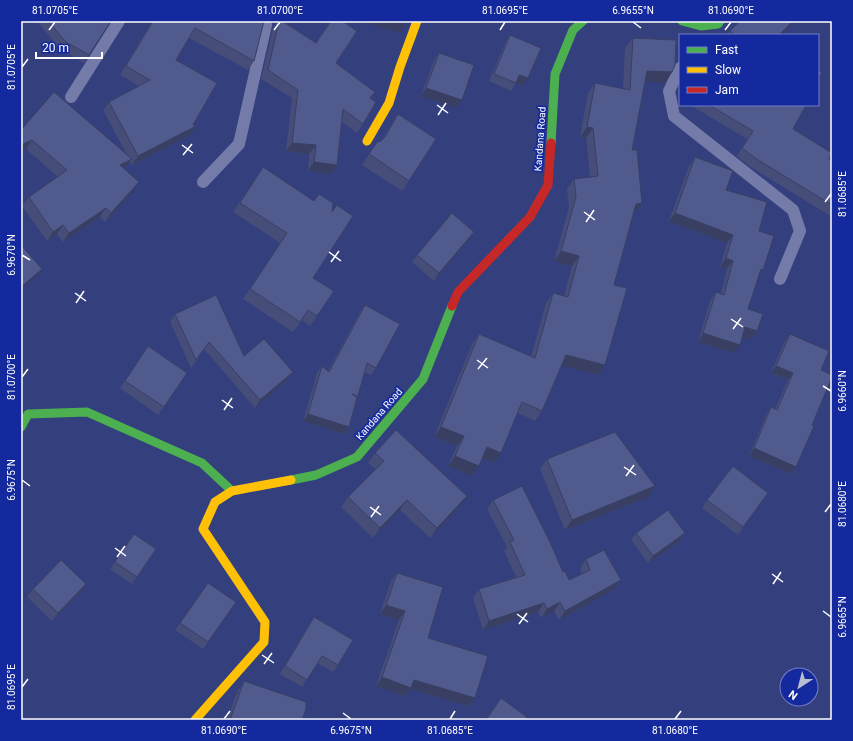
<svg xmlns="http://www.w3.org/2000/svg" width="853" height="741" font-family="Roboto,sans-serif">
<style>
.lines{fill:none;stroke-linecap:round;stroke-linejoin:round}
.lane{stroke:#747ba8;stroke-width:12}
.fast{stroke:#4caf50;stroke-width:9}
.slow{stroke:#ffc107;stroke-width:9}
.jam{stroke:#c62828;stroke-width:9}
.wall{fill:#464d79}
.shaded-wall{fill:#393f63}
.building{fill:#515a8d;stroke:#393f63}
.ticks{fill:none;stroke:#fff;stroke-width:1.5}
.labels{text-anchor:middle;dominant-baseline:central;stroke-width:3.5;stroke-linejoin:round;paint-order:stroke}
.street-label{font-size:10px;fill:#fff;stroke:#14299e}
.neatline{fill:none;stroke:#fff;stroke-width:1.5}
.ticks-label{font-size:10px;text-anchor:middle;fill:#fff}
</style>
<rect width="100%" height="100%" fill="#343f7e"/>
<g class="lines">
<g class="lane">
<path d="M680 68 669 91 674 116 793 210 800 231 780 279"/>
<path d="M71 97 119 21"/>
<path d="M203 182 239 144 266 25"/>
</g>
<g class="fast">
<path d="M682 21 701 26 718 24 720 21"/>
<path d="M551 143 555 74 573 30 583 21"/>
<path d="M21 427 28 414 87 412 202 463 232 491"/>
<path d="M291 480 316 475 357 457 423 379 452 306"/>
</g>
<g class="slow">
<path d="M367 141 389 103 400 67 417 21"/>
<path d="M195 720 264 642 265 622 203 529 215 502 232 491 291 480"/>
</g>
<path class="jam" d="M452 306 458 292 530 217 548 185 551 143"/>
</g>
<g class="wall">
<path d="M37 21H111L84 63 60 49Z"/>
<path d="M152 21H264L254 61 248 70 189 38 176 60 193 125 190 135 132 165 130 162 124 169 133 192 105 222 100 217 63 242 57 234 47 241 22 206 29 197 58 177 26 149 21 151V130L127 155 103 110 109 102 139 86 120 75Z"/>
<path d="M278 21H282L316 43 331 21 336 63 370 98 363 124 357 133 341 121 337 165 331 174 308 171 309 154 286 151 292 98 261 79 273 28Z"/>
<path d="M740 21H795L781 35H727L730 31Z"/>
<path d="M510 35 523 86 516 83 511 91 489 81 505 43Z"/>
<path d="M633 38 672 72 665 83 645 81 632 150 642 203 635 213H634L614 285 598 375 561 365 542 411 535 421 518 413 494 463 482 458 472 476 448 466 457 446 434 437 472 344 479 334 531 357 546 303 553 293 564 296 572 266 554 261 569 207 567 189 574 179 590 177 586 138 580 137 588 93 595 83 623 89 625 48Z"/>
<path d="M439 53 457 108 421 96 434 60Z"/>
<path d="M693 105H806L793 129 829 159 832 161V217L749 166 737 156 747 139 692 106Z"/>
<path d="M398 114 409 181 402 191 362 165 377 142 381 141 382 140 391 125Z"/>
<path d="M695 157 726 190 759 231 763 270 758 277 748 309 757 331 751 339 743 337 734 353 698 342 710 301 716 292 721 294 727 269 720 267 727 243 669 221 689 166Z"/>
<path d="M263 167 313 278 317 316 310 326 302 320 293 332 243 299 280 243 233 212Z"/>
<path d="M474 232 469 239 434 281 412 262 417 255Z"/>
<path d="M365 305 376 368 371 375 365 372 357 398 349 427 344 434 303 421 317 373 322 366 328 371 360 312Z"/>
<path d="M175 314 244 356 288 379 255 408 204 349 191 368 170 322Z"/>
<path d="M790 334 821 370 812 425 796 467 791 474 749 456 766 415 771 407 775 409 788 380 771 373 784 342Z"/>
<path d="M148 346 187 373 158 415 120 388Z"/>
<path d="M375 453 460 506 430 538 400 510 373 538 341 507 348 497 375 469 368 463Z"/>
<path d="M547 459 648 497 565 530 540 469Z"/>
<path d="M768 493 738 535 702 508 707 500Z"/>
<path d="M493 500 563 572 569 580 582 574 580 568 586 559 621 580 615 589 559 620 554 611 541 618 538 612 483 630 473 598 479 589 516 577 504 551 507 547 487 509Z"/>
<path d="M636 533H685L680 541 648 563 631 540Z"/>
<path d="M134 534 156 549 132 584 110 569Z"/>
<path d="M397 573 428 638 475 698 469 706 410 689 405 696 376 686 399 620 380 614 391 581Z"/>
<path d="M208 583 236 602 203 649 175 630Z"/>
<path d="M33 589 81 591 52 621 27 597Z"/>
<path d="M314 617 338 665 333 672 317 663 302 687 280 674 309 624Z"/>
<path d="M244 681 302 720H227L237 692Z"/>
</g>
<g class="shaded-wall">
<path d="M361 21H401L407 23 399 33Z"/>
<path d="M793 21H795L781 35H779Z"/>
<path d="M647 71 672 72 665 83 640 81Z"/>
<path d="M519 75 528 78 523 86 514 82Z"/>
<path d="M426 88 462 100 457 108 421 96Z"/>
<path d="M196 126 190 135 132 165 138 156Z"/>
<path d="M587 127 593 128 586 138 580 137Z"/>
<path d="M32 140 26 149 21 151V145Z"/>
<path d="M292 143 316 145 309 154 286 151Z"/>
<path d="M132 159 125 168 114 174 120 165Z"/>
<path d="M314 162 337 165 331 174 308 171Z"/>
<path d="M139 182 133 192 105 222 111 213Z"/>
<path d="M642 203 635 213 629 214 636 204Z"/>
<path d="M106 208 100 217 63 242 69 233Z"/>
<path d="M675 213 733 235 727 243 669 221Z"/>
<path d="M63 225 57 234 47 241 53 232Z"/>
<path d="M474 232 469 239 434 281 439 273Z"/>
<path d="M561 251 579 256 572 266 554 261Z"/>
<path d="M726 258 733 261 727 269 720 267Z"/>
<path d="M42 269 37 276 21 289V287Z"/>
<path d="M761 269 763 270 757 278Z"/>
<path d="M745 327 757 331 751 339 739 336Z"/>
<path d="M703 333 740 345 734 353 698 342Z"/>
<path d="M566 355 605 365 598 375 559 365Z"/>
<path d="M776 366 793 373 788 380 771 373Z"/>
<path d="M293 372 288 379 255 408 260 400Z"/>
<path d="M308 414 349 427 344 434 303 421Z"/>
<path d="M441 427 464 436 457 446 434 437Z"/>
<path d="M487 447 501 453 494 463 480 457Z"/>
<path d="M754 448 796 467 791 474 749 456Z"/>
<path d="M455 456 479 466 472 476 448 466Z"/>
<path d="M655 486 648 497 565 530 572 520Z"/>
<path d="M467 496 460 506 430 538 437 528Z"/>
<path d="M407 500 400 510 373 538 380 528Z"/>
<path d="M685 533 680 541 648 563 653 556Z"/>
<path d="M621 580 615 589 559 620 565 611Z"/>
<path d="M86 584 81 591 52 621 58 613Z"/>
<path d="M560 602 554 611 541 618 547 609Z"/>
<path d="M544 603 538 612 483 630 489 621Z"/>
<path d="M386 605 405 611 399 620 380 614Z"/>
<path d="M382 677 414 680 475 698 469 706 410 689 405 696 376 686Z"/>
</g>
<g class="building">
<path d="M48 21H111L89 55 66 42Z"/>
<path d="M153 21H264L254 61 195 28 176 60 217 83 193 125 196 126 138 156 109 102 150 80 126 66Z"/>
<path d="M279 21H282L316 43 331 21H342L357 31 336 63 375 92 370 98 376 102 363 124 343 109 337 165 314 162 316 145 292 143 298 90 268 70Z"/>
<path d="M401 21H407V23Z"/>
<path d="M740 21H793L779 35H735L730 31Z"/>
<path d="M510 35 541 48 528 78 519 75 516 83 494 74Z"/>
<path d="M633 38 676 40 675 65 672 72 647 71 632 150H637L642 203 636 204 614 285 627 288 605 365 566 355 542 411 522 402 501 453 487 447 479 466 455 456 464 436 441 427 479 334 535 358 553 293 568 297 579 256 561 251 576 197 574 179 598 176 593 128 587 127 595 83 630 90Z"/>
<path d="M439 53 474 65 462 100 426 88Z"/>
<path d="M818 70 822 72 818 81Z"/>
<path d="M54 92 132 159 120 165 139 182 111 213 106 208 69 233 63 225 53 232 29 197 67 170 32 140 21 145V130Z"/>
<path d="M709 105H806L793 129 832 153 829 159 832 161V205L755 158 742 148 753 131Z"/>
<path d="M398 114 436 139 409 181 369 154 377 142 381 141 385 137Z"/>
<path d="M695 157 733 171 726 190 767 202 759 231 774 236 763 270 761 269 748 309 763 314 757 331 745 327 740 345 703 333 716 292 724 295 733 261 726 258 733 235 675 213Z"/>
<path d="M263 167 314 201 319 194 333 203 332 212 337 205 353 216 313 278 334 291 317 316 308 310 300 322 250 289 287 233 240 203Z"/>
<path d="M452 213 474 232 439 273 417 255Z"/>
<path d="M21 245 42 269 21 287Z"/>
<path d="M216 295 244 356 264 339 293 372 260 400 209 342 196 360 175 314Z"/>
<path d="M365 305 400 324 376 368 367 363 358 396 352 394 357 398 349 427 308 414 322 366 329 372Z"/>
<path d="M790 334 829 351 821 370 832 375V377L812 425 814 426 796 467 754 448 771 407 777 410 793 373 776 366Z"/>
<path d="M148 346 187 373 164 407 125 381Z"/>
<path d="M396 430 467 496 437 528 407 500 380 528 348 497 384 461 375 453Z"/>
<path d="M615 432 655 486 572 520 547 459Z"/>
<path d="M733 466 768 493 743 527 707 500Z"/>
<path d="M522 486 549 540 563 572 565 571 569 580 590 570 586 559 604 550 621 580 565 611 560 602 547 609 544 603 489 621 479 589 525 575 510 542 514 540 493 500Z"/>
<path d="M668 510 685 533 653 556 636 533Z"/>
<path d="M134 534 156 549 137 577 115 562Z"/>
<path d="M61 560 86 584 58 613 33 589Z"/>
<path d="M397 573 443 587 428 638 488 656 475 698 414 680 411 688 382 677 405 611 386 605Z"/>
<path d="M208 583 236 602 208 642 180 623Z"/>
<path d="M314 617 353 640 338 665 322 656 307 680 285 666Z"/>
<path d="M244 681 306 702V709L302 720H230Z"/>
<path d="M501 698 527 717 525 720H486Z"/>
</g>
<path class="ticks" d="M633 22 641 28M49 30 55 22M274 30 280 22M500 30 505 22M725 30 731 22M22 67 28 59M437 105 448 113M438 115 446 103M182 145 193 153M183 155 192 144M825 202 831 194M584 212 595 220M586 222 594 210M329 252 341 261M22 255 30 260M331 262 339 251M75 293 86 301M76 303 84 291M731 319 743 327M733 329 741 318M477 360 488 368M478 369 487 358M22 377 28 369M823 386 831 391M222 400 233 408M224 410 232 398M624 467 636 475M626 476 634 465M22 480 30 486M370 507 381 515M825 512 831 504M371 517 379 506M115 548 126 556M117 557 125 546M772 574 783 582M773 584 781 572M823 611 831 617M517 614 528 622M519 624 527 613M262 655 274 663M264 664 272 653M22 687 28 679M343 713 351 719M224 719 230 711M450 719 455 711M675 719 681 711"/>
<g class="labels">
<g class="street-label">
<text transform="translate(540 139) rotate(-86)">Kandana Road</text>
<text transform="translate(379 414) rotate(-49)">Kandana Road</text>
</g>
</g>
<rect width="853" height="741" fill="none" stroke="#14299e" stroke-width="44"/>
<rect x="679" y="34" width="140" height="72" fill="#14299e" stroke="#727fc5"/>
<rect x="687" y="47" width="20" height="6" fill="#4caf50" stroke="#727fc5"/>
<text x="715" y="54" font-size="12" fill="#ffffff">Fast</text>
<rect x="687" y="67" width="20" height="6" fill="#ffc107" stroke="#727fc5"/>
<text x="715" y="74" font-size="12" fill="#ffffff">Slow</text>
<rect x="687" y="87" width="20" height="6" fill="#c62828" stroke="#727fc5"/>
<text x="715" y="94" font-size="12" fill="#ffffff">Jam</text>
<g transform="translate(799 687) rotate(216)"><circle r="19" fill="#14299e" stroke="#727fc5"/>
<path d="M0-3L7 15L0 10L-7 15Z" fill="#b8bcd2"/>
<text y="-6" font-size="11" font-weight="bold" text-anchor="middle" fill="#ffffff">N</text>
</g>
<path d="M36 52v6h66v-6" fill="none" stroke="#ffffff" stroke-width="2"/>
<text x="42" y="52" font-size="12" fill="#ffffff" stroke="#14299e" stroke-width="3" paint-order="stroke">20 m</text>
<rect x="22" y="22" width="809" height="697" class="neatline"/>
<g class="ticks-label">
<text x="55" y="14">81.0705°E</text>
<text x="280" y="14">81.0700°E</text>
<text x="505" y="14">81.0695°E</text>
<text x="633" y="14">6.9655°N</text>
<text x="731" y="14">81.0690°E</text>
<text transform="translate(11 67) rotate(-90)" y="4">81.0705°E</text>
<text transform="translate(842 194) rotate(-90)" y="4">81.0685°E</text>
<text transform="translate(11 255) rotate(-90)" y="4">6.9670°N</text>
<text transform="translate(11 377) rotate(-90)" y="4">81.0700°E</text>
<text transform="translate(842 391) rotate(-90)" y="4">6.9660°N</text>
<text transform="translate(11 480) rotate(-90)" y="4">6.9675°N</text>
<text transform="translate(842 504) rotate(-90)" y="4">81.0680°E</text>
<text transform="translate(842 617) rotate(-90)" y="4">6.9665°N</text>
<text transform="translate(11 687) rotate(-90)" y="4">81.0695°E</text>
<text x="224" y="734">81.0690°E</text>
<text x="351" y="734">6.9675°N</text>
<text x="450" y="734">81.0685°E</text>
<text x="675" y="734">81.0680°E</text>
</g>
</svg>
